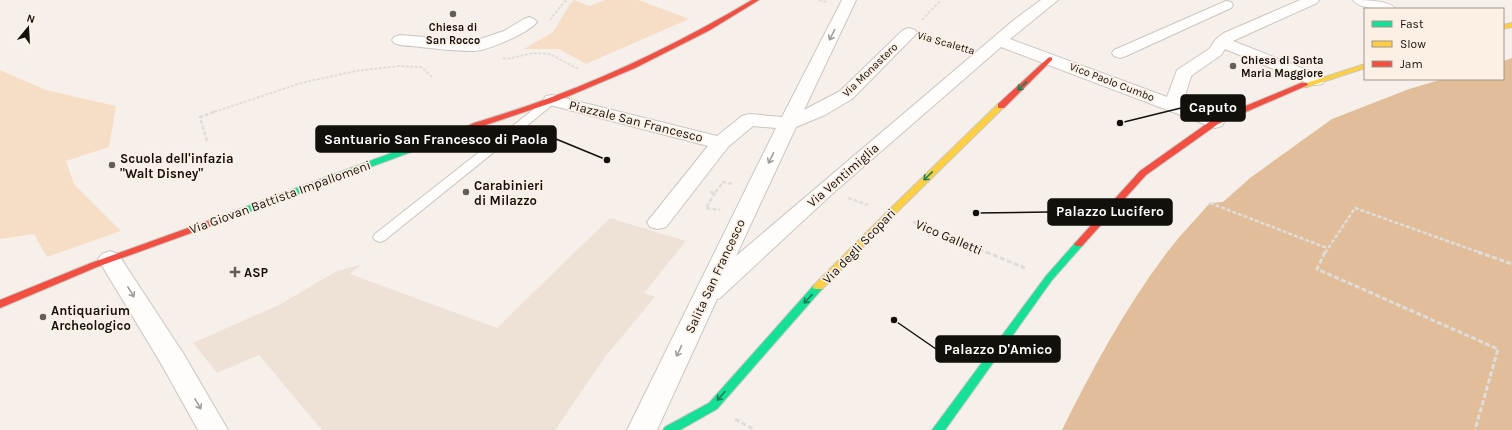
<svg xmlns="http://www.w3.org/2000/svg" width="1512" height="430" font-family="Karla,sans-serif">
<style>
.built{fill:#eee1d6}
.green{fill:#f6dec6}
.water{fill:#e1be99}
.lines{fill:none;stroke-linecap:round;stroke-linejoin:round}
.lane-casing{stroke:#cbc6c1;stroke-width:2}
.street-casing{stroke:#cbc6c1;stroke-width:2}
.fast-casing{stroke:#cbc6c1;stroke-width:2}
.slow-casing{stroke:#cbc6c1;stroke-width:2}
.jam-casing{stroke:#cbc6c1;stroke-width:2}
.path-far2{stroke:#dfdddb;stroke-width:2;stroke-dasharray:3 1.5;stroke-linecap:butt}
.path-far1{stroke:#dfdddb;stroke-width:2.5;stroke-dasharray:4 2;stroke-linecap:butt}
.path{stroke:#dfdddb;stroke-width:3;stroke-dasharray:5 2.5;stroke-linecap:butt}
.lane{fill:#fefdfc;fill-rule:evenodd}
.street{fill:#fefdfc;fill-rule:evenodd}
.fast{fill:#16e098;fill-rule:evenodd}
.slow{fill:#ffcf43;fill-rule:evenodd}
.jam{fill:#f24e42;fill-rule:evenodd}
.oneway{stroke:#a09e9c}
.oneway2{stroke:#158259}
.poi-dot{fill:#635e5a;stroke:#fcf0e5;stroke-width:1.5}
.labels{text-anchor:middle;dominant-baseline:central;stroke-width:3.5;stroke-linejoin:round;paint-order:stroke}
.far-poi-label{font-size:11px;font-weight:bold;fill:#13100c;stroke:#fcf0e5}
.far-street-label{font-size:11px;fill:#13100c;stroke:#fcf0e5}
.street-label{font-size:13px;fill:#13100c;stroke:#fcf0e5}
.poi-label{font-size:13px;font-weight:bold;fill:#13100c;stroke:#fcf0e5;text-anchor:start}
.leader{fill:none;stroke:#13100c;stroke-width:1.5}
.callout-dot{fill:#13100c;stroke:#fcf0e5;stroke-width:1.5}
.callout{fill:#13100c;stroke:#13100c;stroke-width:1.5}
.callout-label{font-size:14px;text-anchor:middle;font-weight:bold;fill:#fff}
</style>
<rect width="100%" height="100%" fill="#f7f0ea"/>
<path class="built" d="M610 218 686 241 644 293 655 297 605 357 555 430H322L259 355 217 373 193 343 281 304 335 272 362 264 350 274 497 328Z"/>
<g class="green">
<path d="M574 0 589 6 605 0H639L689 19 586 64 559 49H524L553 32 570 4Z"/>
<path d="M0 70 46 90 116 106 109 147 66 161 74 184 121 231 47 257 34 234 0 239Z"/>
</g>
<path class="water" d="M1512 58V430H1062C1093 367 1126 307 1168 251 1181 234 1196 219 1210 203L1223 202 1250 178 1332 119 1409 89 1443 79H1503V61Z"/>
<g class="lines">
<g class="lane-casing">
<path id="lane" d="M552 97 556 98 558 100 556 102 385 240 380 242 375 240 373 237 375 234 548 98Z"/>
</g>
<g class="street-casing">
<g id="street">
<path d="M842 0H856L804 110 840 91 903 30 909 28 915 30 917 33 852 99 825 115 796 127 736 256 1015 19 1041 0H1058L1010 39 1167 97 1177 70 1209 49 1216 39 1224 33 1300 0H1319L1317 3 1233 41 1322 76 1325 80 1322 84 1316 85 1310 84 1225 49 1221 55 1191 76 1183 103 1222 118 1224 122 1222 126 1215 128 1001 47 832 194 720 298 717 299 657 430H627L776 128 753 126 728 147 666 227 658 229 650 227 647 222 708 146 546 104 543 100 546 96 552 95 717 136 742 116 749 114 782 117Z"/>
<path d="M1353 0C1364 0 1389 0 1396 9 1385 9 1360 10 1353 0Z"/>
<path d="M1226 1 1231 2 1233 5 1231 8 1126 56 1120 58 1114 56 1112 53 1114 50Z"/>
<path d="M529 17 534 19 537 22C529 33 487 51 473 51 449 51 424 47 400 45L394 43 392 40 394 37 400 35 474 41 504 31 524 19Z"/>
<path d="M110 251 118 254 183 353 228 430H198L163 367 98 259 102 254Z"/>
</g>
</g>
<g class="fast-casing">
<g id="fast">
<path d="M462 127H465L469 129 468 131 216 224 213 225 208 222 210 220Z"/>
<path d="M1079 241 1084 244 1082 246 1052 280 945 430H932L1046 276 1076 242Z"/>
<path d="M818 284 822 285 823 287 822 289 717 409 680 430H663L665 427 709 403 814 285Z"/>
</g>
</g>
<g class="slow-casing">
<g id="slow">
<path d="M1512 23V27L1503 29V25Z"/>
<path d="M1365 64V68L1307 87H1301L1300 85Z"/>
<path d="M998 104H1001L1005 106 894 215 822 289H814L813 287 814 285 888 211Z"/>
</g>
</g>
<g class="jam-casing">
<g id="jam">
<path d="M752 0H759L710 30 635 68 557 101 468 131H462L461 129 474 123C500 115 526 107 552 97 621 71 688 38 752 0Z"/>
<path d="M1050 57 1052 58V60L1004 108H998V104L1048 58Z"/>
<path d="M1301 83H1307L1308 85 1218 124 1146 175 1082 246H1076L1074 244 1076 242 1140 171 1212 120Z"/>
<path d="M213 219 218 222 216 224 97 267 0 308V300L91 263Z"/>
</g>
</g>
<g class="path-far2">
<path d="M819 0 826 2"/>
<path d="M550 20 564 2 568 0"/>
<path d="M922 20 941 0"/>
<path d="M928 38 961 48"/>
<path d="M503 58 507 59 533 53 550 54 578 69"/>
<path d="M214 112 301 83 356 71 400 66 421 67 432 77"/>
</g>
<g class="path-far1">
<path d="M207 141 200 117 217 111"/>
<path d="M710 192 715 193 723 182 733 184"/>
<path d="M715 193 706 208 720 210"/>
<path d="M848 198 868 205"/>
<path d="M1210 203 1327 248"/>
<path d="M913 222 988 253"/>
<path d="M1325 253 1355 208 1481 253"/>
</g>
<g class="path">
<path d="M986 252 1025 268"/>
<path d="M1325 252 1317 269 1498 349 1475 430"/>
<path d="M1478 252 1512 264"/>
<path d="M735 419 755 430"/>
</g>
<use href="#lane" class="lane"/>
<use href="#street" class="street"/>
<use href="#fast" class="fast"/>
<use href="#slow" class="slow"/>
<use href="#jam" class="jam"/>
</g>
<defs><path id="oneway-shaft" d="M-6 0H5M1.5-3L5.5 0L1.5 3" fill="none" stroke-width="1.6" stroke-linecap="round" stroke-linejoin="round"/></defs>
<g class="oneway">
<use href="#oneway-shaft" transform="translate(832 35) rotate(117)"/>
<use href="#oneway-shaft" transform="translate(771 158) rotate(116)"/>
<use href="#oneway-shaft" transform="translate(131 292) rotate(58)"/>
<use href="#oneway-shaft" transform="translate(679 351) rotate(115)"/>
<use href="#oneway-shaft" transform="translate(198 404) rotate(60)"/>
</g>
<g class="oneway2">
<use href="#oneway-shaft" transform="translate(1022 86) rotate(136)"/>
<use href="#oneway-shaft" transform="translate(928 176) rotate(136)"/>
<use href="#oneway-shaft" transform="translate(808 299) rotate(133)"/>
<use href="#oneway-shaft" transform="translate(721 396) rotate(132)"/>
</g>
<g class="poi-dot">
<circle cx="453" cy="14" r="4"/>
<circle cx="1233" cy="66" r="4"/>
<circle cx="112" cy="165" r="4"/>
<circle cx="466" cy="192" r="4"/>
<path d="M233 266h4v4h4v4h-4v4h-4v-4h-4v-4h4z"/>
<circle cx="43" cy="317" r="4"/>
</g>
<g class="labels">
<g class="far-poi-label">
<text x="453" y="27">Chiesa di<tspan x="453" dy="13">San Rocco</tspan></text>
<text x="1241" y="60" text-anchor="start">Chiesa di Santa<tspan x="1241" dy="13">Maria Maggiore</tspan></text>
</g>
<g class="far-street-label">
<text transform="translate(946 43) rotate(16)">Via Scaletta</text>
<text transform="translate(870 70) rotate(-44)">Via Monastero</text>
<text transform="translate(1112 82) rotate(21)">Vico Paolo Cumbo</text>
</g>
<g class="street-label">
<text transform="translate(636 121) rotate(14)">Piazzale San Francesco</text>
<text transform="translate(843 175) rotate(-41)">Via Ventimiglia</text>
<text transform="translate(280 197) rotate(-20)">Via Giovan Battista Impallomeni</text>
<text transform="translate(949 237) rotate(23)">Vico Galletti</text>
<text transform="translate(859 246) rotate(-46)">Via degli Scopari</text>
<text transform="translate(715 276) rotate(-65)">Salita San Francesco</text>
</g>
<g class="poi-label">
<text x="120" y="158">Scuola dell'infazia<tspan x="120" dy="15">"Walt Disney"</tspan></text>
<text x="474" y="185">Carabinieri<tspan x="474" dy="15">di Milazzo</tspan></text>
<text x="244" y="272">ASP</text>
<text x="51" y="310">Antiquarium<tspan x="51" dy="15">Archeologico</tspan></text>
</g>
</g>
<path class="leader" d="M1120 123L1181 108M607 160L556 139M976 213L1048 212M894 320L936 349"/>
<g class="callout-dot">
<circle cx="1120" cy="123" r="4"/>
<circle cx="607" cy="160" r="4"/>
<circle cx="976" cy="213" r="4"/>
<circle cx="894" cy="320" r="4"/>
</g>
<g class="callout">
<rect x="1181" y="95" width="64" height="26" rx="4"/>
<rect x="316" y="126" width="240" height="26" rx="4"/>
<rect x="1048" y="199" width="124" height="26" rx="4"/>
<rect x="936" y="336" width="124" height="26" rx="4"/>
</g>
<g class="callout-label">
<text x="1213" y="112">Caputo</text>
<text x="436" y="144">Santuario San Francesco di Paola</text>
<text x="1110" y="216">Palazzo Lucifero</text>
<text x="998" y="354">Palazzo D'Amico</text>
</g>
<rect x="1364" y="8" width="140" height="72" fill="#fcf0e5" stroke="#9f968e"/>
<rect x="1372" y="21" width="20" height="6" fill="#16e098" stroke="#9f968e"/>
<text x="1400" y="28" font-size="12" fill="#13100c">Fast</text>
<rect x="1372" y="41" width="20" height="6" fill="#ffcf43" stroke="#9f968e"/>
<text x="1400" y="48" font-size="12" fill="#13100c">Slow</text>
<rect x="1372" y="61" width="20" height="6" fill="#f24e42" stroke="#9f968e"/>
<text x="1400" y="68" font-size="12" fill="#13100c">Jam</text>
<g transform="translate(28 28) rotate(18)" stroke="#fcf0e5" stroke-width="3" paint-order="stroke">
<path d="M0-3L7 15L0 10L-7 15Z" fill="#13100c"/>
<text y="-6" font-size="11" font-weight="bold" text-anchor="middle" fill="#13100c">N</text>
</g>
</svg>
